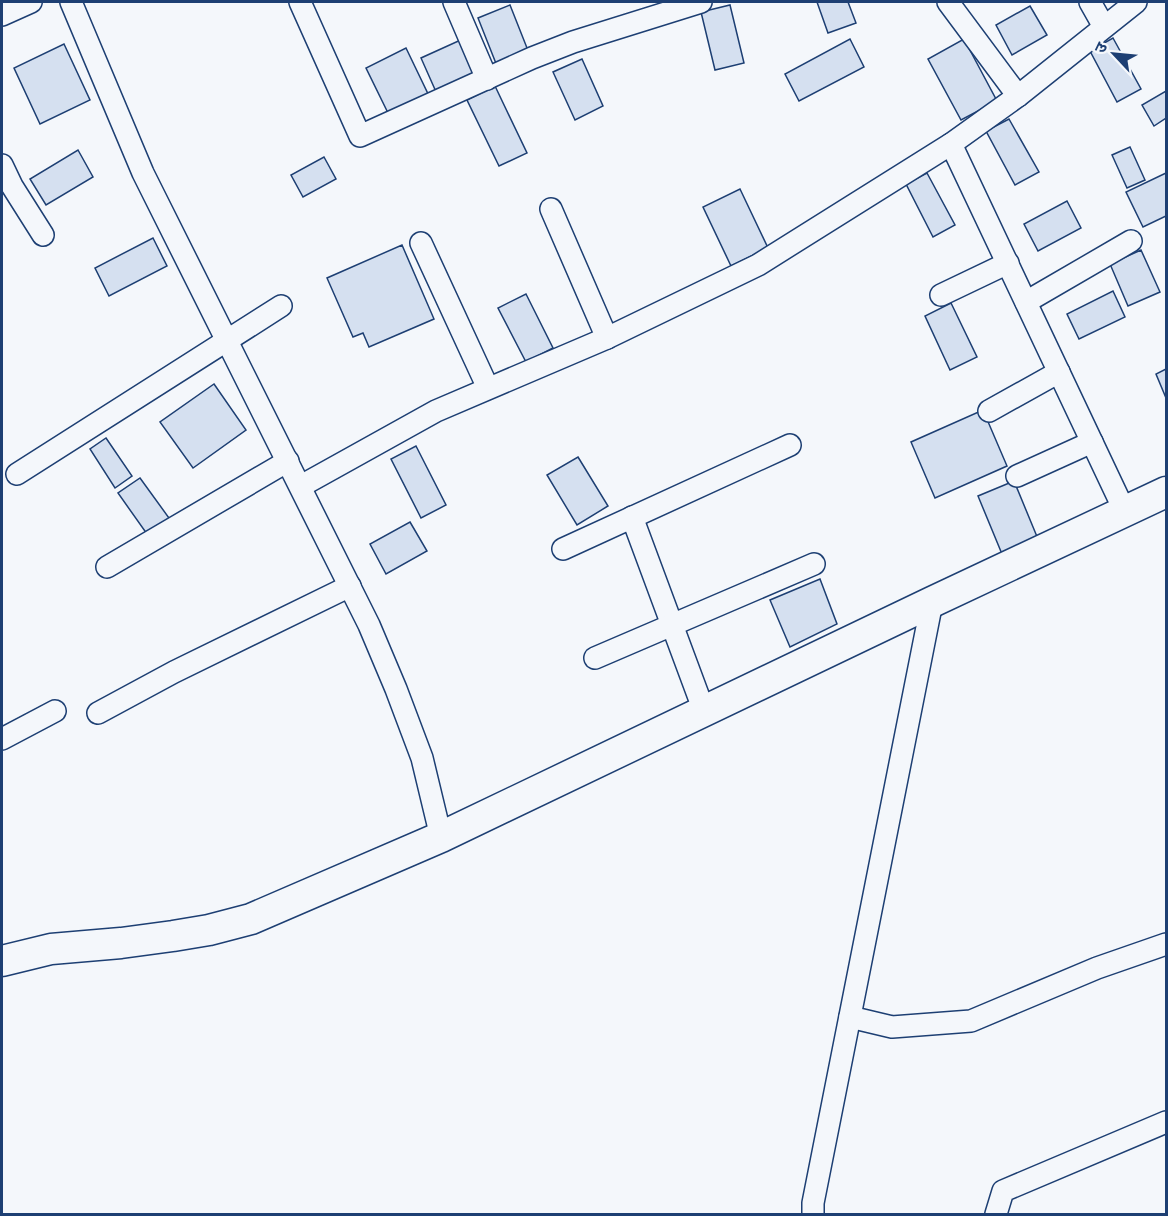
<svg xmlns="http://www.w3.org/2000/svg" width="1168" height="1216" font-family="Helvetica,'Noto Sans Devanagari',sans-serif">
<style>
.building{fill:#d5e0f0;stroke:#1d3f73;stroke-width:1.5}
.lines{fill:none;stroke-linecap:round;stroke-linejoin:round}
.street-casing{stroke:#1d3f73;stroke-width:24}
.secondary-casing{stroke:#1d3f73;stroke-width:33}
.street{stroke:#f4f7fb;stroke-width:21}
.secondary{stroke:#f4f7fb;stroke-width:30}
</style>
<rect width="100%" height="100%" fill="#f4f7fb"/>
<g class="building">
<path d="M817 2H848L856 23 828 33Z"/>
<path d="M510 5 529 53 497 66 478 18Z"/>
<path d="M730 5 744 63 715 70 701 12Z"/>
<path d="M1030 6 1047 35 1012 55 996 25Z"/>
<path d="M465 38 481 74 437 94 421 58Z"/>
<path d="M1113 38 1141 89 1117 102 1090 51Z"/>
<path d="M850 39 864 67 799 101 785 74Z"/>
<path d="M964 39 997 101 961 120 928 59Z"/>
<path d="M64 44 90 100 40 124 14 68Z"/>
<path d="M406 48 430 98 390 117 366 68Z"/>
<path d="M582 59 603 106 575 120 553 72Z"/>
<path d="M495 86 527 153 499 166 467 100Z"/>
<path d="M1166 91V118L1154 126 1142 105Z"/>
<path d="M1009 119 1039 172 1015 185 986 131Z"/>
<path d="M1130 147 1145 180 1127 188 1112 155Z"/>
<path d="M78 150 93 177 46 205 30 179Z"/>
<path d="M324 157 336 179 303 197 291 175Z"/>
<path d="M927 173 955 225 933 237 906 184Z"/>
<path d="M1166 173V216L1143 227 1126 192Z"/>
<path d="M740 189 768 248 731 266 703 207Z"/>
<path d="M1067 201 1081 228 1038 251 1024 224Z"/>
<path d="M153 238 167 266 109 296 95 268Z"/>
<path d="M402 245 434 319 369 347 363 333 353 337 327 278Z"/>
<path d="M1141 250 1160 292 1128 306 1110 264Z"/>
<path d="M1113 291 1125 317 1079 339 1067 314Z"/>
<path d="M526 294 553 348 526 362 498 308Z"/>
<path d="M951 303 977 357 950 370 925 316Z"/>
<path d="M1166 369V398L1156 374Z"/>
<path d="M214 384 246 430 193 468 160 422Z"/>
<path d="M983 410 1007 466 935 498 911 442Z"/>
<path d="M106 438 132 476 115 488 90 449Z"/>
<path d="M416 446 446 505 421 518 391 459Z"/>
<path d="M578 457 608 506 577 525 547 475Z"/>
<path d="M140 478 169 518 147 534 118 493Z"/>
<path d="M1014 481 1038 539 1002 554 978 496Z"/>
<path d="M410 522 427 551 386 574 370 544Z"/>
<path d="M820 579 837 624 790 647 770 600Z"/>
</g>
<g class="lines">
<g class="street-casing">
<g id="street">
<path d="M71 2 143 173 369 625 396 689 422 758 441 837"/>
<path d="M300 2 360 136 532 58 573 42 701 2"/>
<path d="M454 2 487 79"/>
<path d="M948 2 1018 96"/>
<path d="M1090 2 1103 25"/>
<path d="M2 15 31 2"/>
<path d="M951 144 1125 512"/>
<path d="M2 165 12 186 43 235"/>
<path d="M551 209 607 338"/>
<path d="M421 243 488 388"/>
<path d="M941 295 1008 263"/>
<path d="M1026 302 1131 241"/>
<path d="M989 411 1059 372"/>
<path d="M17 474 281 306"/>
<path d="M1017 476 1092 442"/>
<path d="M301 486 436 411 607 338 758 265 951 144 1018 96 1136 2"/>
<path d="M632 517 704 711"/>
<path d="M563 549 790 445"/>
<path d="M107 567 288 461"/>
<path d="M595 658 814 564"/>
<path d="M98 713 174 672 350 586"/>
<path d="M2 739 55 711"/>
<path d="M850 1017 892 1027 971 1021 1097 968 1166 944"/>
<path d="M813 1214V1203L932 602"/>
<path d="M996 1214 1003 1191 1166 1122"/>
</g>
</g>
<g class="secondary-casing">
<path id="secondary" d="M2 961 51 949 121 943 173 936 209 930 251 919 441 837 932 602 1166 492"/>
</g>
<use href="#street" class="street"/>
<use href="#secondary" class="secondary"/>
</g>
<rect width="1168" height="1216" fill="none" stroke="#1d3f73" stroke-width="6"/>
<g transform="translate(1114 54) rotate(296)" stroke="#f4f7fb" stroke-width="4.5" paint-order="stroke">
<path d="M0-4.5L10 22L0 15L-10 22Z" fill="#1d3f73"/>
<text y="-9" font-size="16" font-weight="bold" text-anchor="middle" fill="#1d3f73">उ</text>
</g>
</svg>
